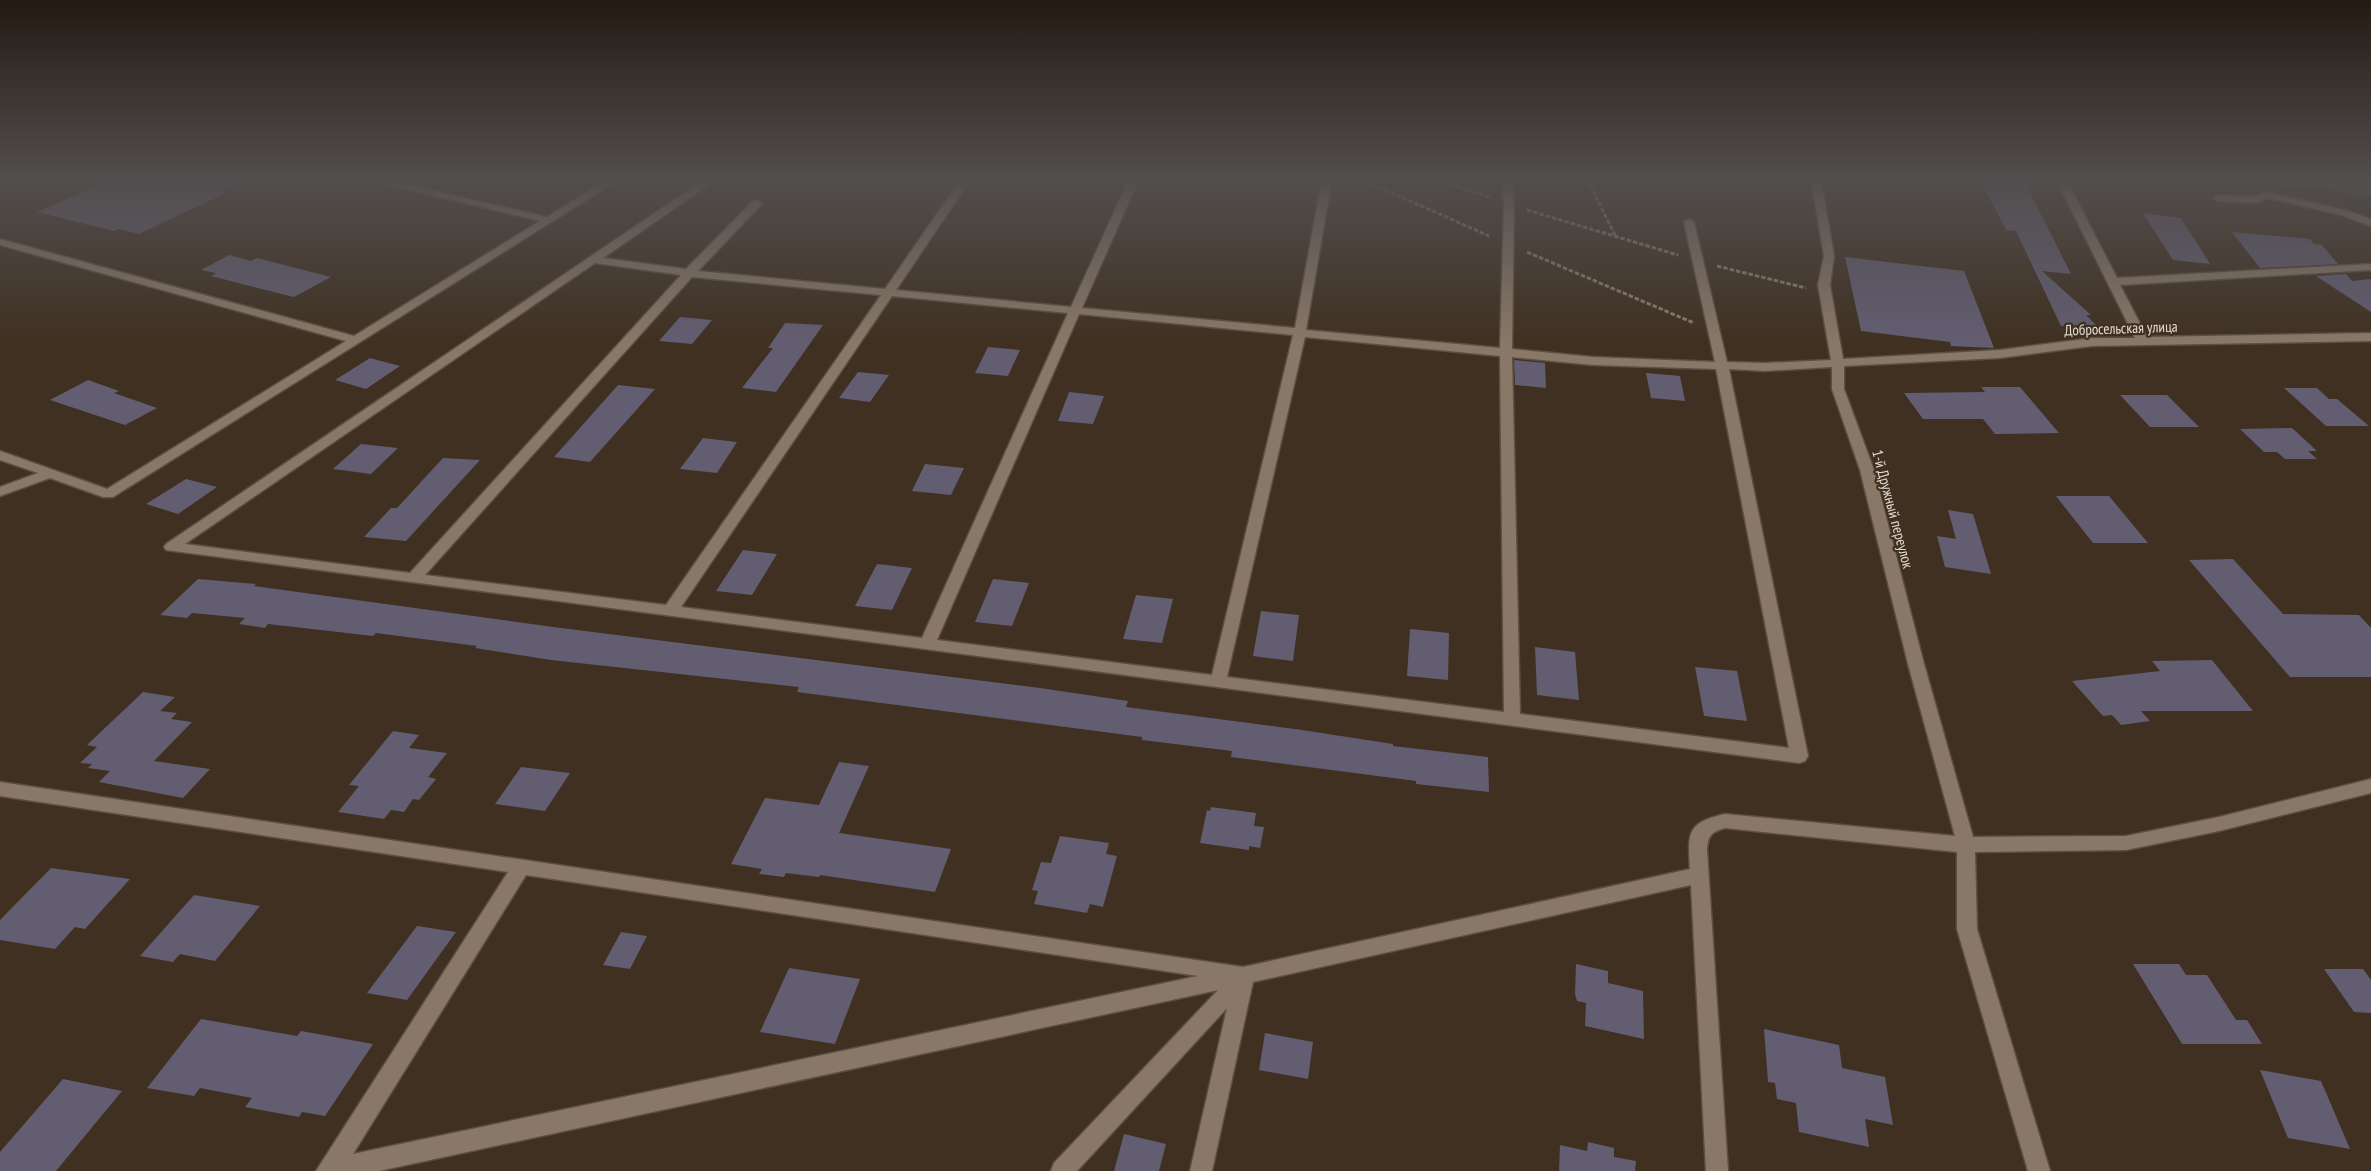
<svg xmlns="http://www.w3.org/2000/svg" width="2371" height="1171" font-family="'PT Sans Narrow',sans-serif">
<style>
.green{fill:#3e5f37}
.building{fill:#625d71}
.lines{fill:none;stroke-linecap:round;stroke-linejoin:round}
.minor-casing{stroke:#5a4f41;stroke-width:3}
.path{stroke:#897d70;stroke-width:3;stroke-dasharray:4.5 2;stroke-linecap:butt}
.minor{fill:#897867;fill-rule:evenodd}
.labels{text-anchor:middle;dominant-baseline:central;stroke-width:4.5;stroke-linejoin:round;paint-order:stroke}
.street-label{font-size:15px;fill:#e4dbd1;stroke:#3f3021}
</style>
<rect width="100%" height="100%" fill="#3f3021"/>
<path class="green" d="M2254 179H2371V197L2332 190 2273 184Z"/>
<g class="building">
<path d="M113 179H247L221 191 227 192 139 234 118 229 114 231 37 212Z"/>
<path d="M1980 179H2023L2071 274 2042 271 2091 315H2086L2096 325 2061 326 2016 231 2006 230Z"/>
<path d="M2143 213 2181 218 2210 264 2173 260Z"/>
<path d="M2232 232 2310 239 2314 244 2322 245 2338 264 2260 268Z"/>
<path d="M229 255 251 261 257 258 331 277 294 297 211 276 216 273 201 270Z"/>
<path d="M1845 257 1964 271 1994 348 1951 346 1950 342 1861 331Z"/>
<path d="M2346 274 2352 281 2371 279V312L2316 276Z"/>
<path d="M680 317 712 320 692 344 659 341Z"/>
<path d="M785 323 823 325 776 392 742 388 773 348H768Z"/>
<path d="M988 347 1020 350 1008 376 975 373Z"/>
<path d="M370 358 400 366 366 389 335 380Z"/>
<path d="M1514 360 1545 363 1546 388 1515 385Z"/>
<path d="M858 372 889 375 870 402 839 398Z"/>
<path d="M1646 373 1680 376 1685 401 1651 398Z"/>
<path d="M88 380 119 391 114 393 157 408 125 425 50 400Z"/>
<path d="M618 385 655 389 590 462 554 457Z"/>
<path d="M1981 387H2020L2059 433 1995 434 1983 419H1923L1904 393 1985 392Z"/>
<path d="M2284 388H2317L2329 399H2337L2369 426H2326Z"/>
<path d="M1069 392 1104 396 1093 424 1058 421Z"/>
<path d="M2120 395H2167L2199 427H2150Z"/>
<path d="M2292 428 2317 451H2308L2317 459H2285L2277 452H2264L2240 429Z"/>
<path d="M703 438 737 442 717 473 680 469Z"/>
<path d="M361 444 398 448 371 474 333 469Z"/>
<path d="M443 458 480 460 406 541 364 537 391 508H397Z"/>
<path d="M925 464 964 468 951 495 912 491Z"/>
<path d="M186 479 217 487 178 514 146 504Z"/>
<path d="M2056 496H2109L2148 543H2093Z"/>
<path d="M1948 510 1973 514 1991 574 1945 567 1937 536 1956 539Z"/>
<path d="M743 550 777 554 752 595 716 591Z"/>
<path d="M2233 559 2283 614 2359 615 2371 628V677H2290L2189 560Z"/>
<path d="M877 564 912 568 892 610 855 606Z"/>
<path d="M198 579 256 584 254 586 553 627 1040 688 1128 701 1126 707 1302 730 1393 744V746L1488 757 1489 792 1416 784V781L1231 757 1232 751 1142 740V737L797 692 799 687 551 660 475 648 477 646 376 633 373 636 268 624 265 628 239 624 245 618 192 613 187 618 160 615Z"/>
<path d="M993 579 1029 583 1012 626 975 622Z"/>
<path d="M1136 595 1173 599 1162 643 1123 639Z"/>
<path d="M1261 611 1299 615 1293 661 1253 656Z"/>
<path d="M1410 629 1449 633 1448 680 1407 676Z"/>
<path d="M1535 647 1575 652 1579 700 1537 695Z"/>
<path d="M2212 660 2253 711H2141L2150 721 2121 725 2112 715 2103 716 2072 681 2160 671 2152 661Z"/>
<path d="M1695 667 1737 671 1747 721 1704 716Z"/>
<path d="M143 692 175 697 160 711 177 713 171 719 192 722 154 761 210 769 183 798 99 782 110 771 88 768 92 764 80 763 97 747 87 745Z"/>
<path d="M393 731 419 735 409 748 447 753 428 777 436 779 419 800 413 799 404 812 391 810 384 819 338 812 359 786 349 785Z"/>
<path d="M839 762 869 766 839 833 951 849 935 892 820 875 819 877 786 873 784 877 759 874 762 869 731 864 765 798 819 805Z"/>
<path d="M521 767 570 773 545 811 495 804Z"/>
<path d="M1211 807 1256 813 1254 826 1264 827 1260 848 1249 846V850L1200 843 1207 810 1210 811Z"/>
<path d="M1060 836 1109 843 1106 854 1117 856 1103 907 1090 904 1087 913 1034 904 1038 891 1032 890 1041 862 1051 863Z"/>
<path d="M51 868 130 879 85 929 75 927 55 949 0 940V920Z"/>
<path d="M194 895 260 906 215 961 180 954 173 962 140 956Z"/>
<path d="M417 926 456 932 407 1000 367 993Z"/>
<path d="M621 932 647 936 630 969 603 965Z"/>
<path d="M1576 964 1608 971V983L1643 991 1644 1039 1585 1026 1586 1003 1577 1001 1575 994Z"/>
<path d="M2133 964H2179L2186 975H2207L2236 1020H2247L2262 1044H2182Z"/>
<path d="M789 968 860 979 835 1044 760 1032Z"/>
<path d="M2324 969H2363L2371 980V1013L2354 1012Z"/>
<path d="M201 1019 297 1036 301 1031 373 1044 325 1116 302 1112 299 1117 245 1107 252 1098 200 1088 194 1096 147 1088Z"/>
<path d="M1764 1029 1839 1045 1842 1068 1885 1077 1893 1125 1865 1119 1869 1147 1799 1132 1796 1103 1777 1099 1775 1083 1768 1082Z"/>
<path d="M1265 1033 1313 1042 1308 1079 1259 1070Z"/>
<path d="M2260 1070 2321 1081 2350 1149 2288 1138Z"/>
<path d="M63 1079 122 1091 56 1171H0V1152Z"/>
<path d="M1124 1134 1166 1144 1159 1171H1114Z"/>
<path d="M1588 1142 1614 1148V1157L1636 1161 1635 1171H1559L1560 1145 1587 1151Z"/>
</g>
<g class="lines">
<g class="minor-casing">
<g id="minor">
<path d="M364 179H383L547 217 608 179H620L113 497H103L50 478 0 496V487L38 473 0 460V451L107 489 346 341 0 245V239L354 336 540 221Z"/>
<path d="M705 179H717L603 258 686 269 753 201 757 200 762 203 761 205 698 271 885 289 961 179H971L896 290 1071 307 1129 179H1139L1082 308 1295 328 1322 179H1332L1306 330 1500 348 1504 204 1502 184 1507 181 1512 184 1514 204 1512 349 1593 357 1715 362 1684 222 1689 219 1694 222 1727 362 1765 363 1831 360 1818 285 1824 256 1811 179H1821L1834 256 1830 285 1843 359 2000 350 2092 338H2135L2056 179H2066L2117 278 2371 264V270L2120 285 2147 337 2371 333V341L2092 346 2000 358 1844 366V389L1874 470 1924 664 1973 837 2126 836 2219 817 2371 779V793L2219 831 2126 850 1975 852 1977 929 2050 1171H2028L1957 929V852L1725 828C1711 832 1708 836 1707 850L1728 1171H1706L1691 885 1253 982 1212 1171H1190L1227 1008 1077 1171H1051L1054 1163 1218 990 379 1171H316L508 872 0 796V782L1243 967 1690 869C1688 833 1686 823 1725 814L1955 836 1908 664 1860 470 1832 389V367L1765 371 1729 369 1808 756 1805 761 1799 763 166 550 164 547 166 544ZM595 263 681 275 410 573 185 544ZM692 277 881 295 666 605 425 575ZM892 296 1068 313 922 638 681 607ZM1079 314 1293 335 1212 675 937 640ZM1305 337 1500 356 1504 712 1227 677ZM1512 357 1593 365 1716 369 1789 748 1520 714ZM526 875 1198 976 353 1154Z"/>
<path d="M2266 192 2348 211 2371 219V226L2341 215 2267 198 2257 203 2218 201 2213 198 2218 195 2255 197Z"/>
</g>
</g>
<g class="path">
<path d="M1361 179 1489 236"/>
<path d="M1436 179 1492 198"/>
<path d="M1587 179 1615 235"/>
<path d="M1527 210 1678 255"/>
<path d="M1527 252 1694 323"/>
<path d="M1717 266 1806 288"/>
</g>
<use href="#minor" class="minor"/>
</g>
<linearGradient id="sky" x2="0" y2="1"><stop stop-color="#231a12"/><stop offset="0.52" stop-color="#524e4e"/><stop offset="1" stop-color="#524e4e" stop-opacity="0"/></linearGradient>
<rect width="2371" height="343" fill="url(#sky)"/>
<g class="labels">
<g class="street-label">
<text transform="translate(2121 328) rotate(-2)">Добросельская улица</text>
<text transform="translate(1893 509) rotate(75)">1-й Дружный переулок</text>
</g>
</g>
</svg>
